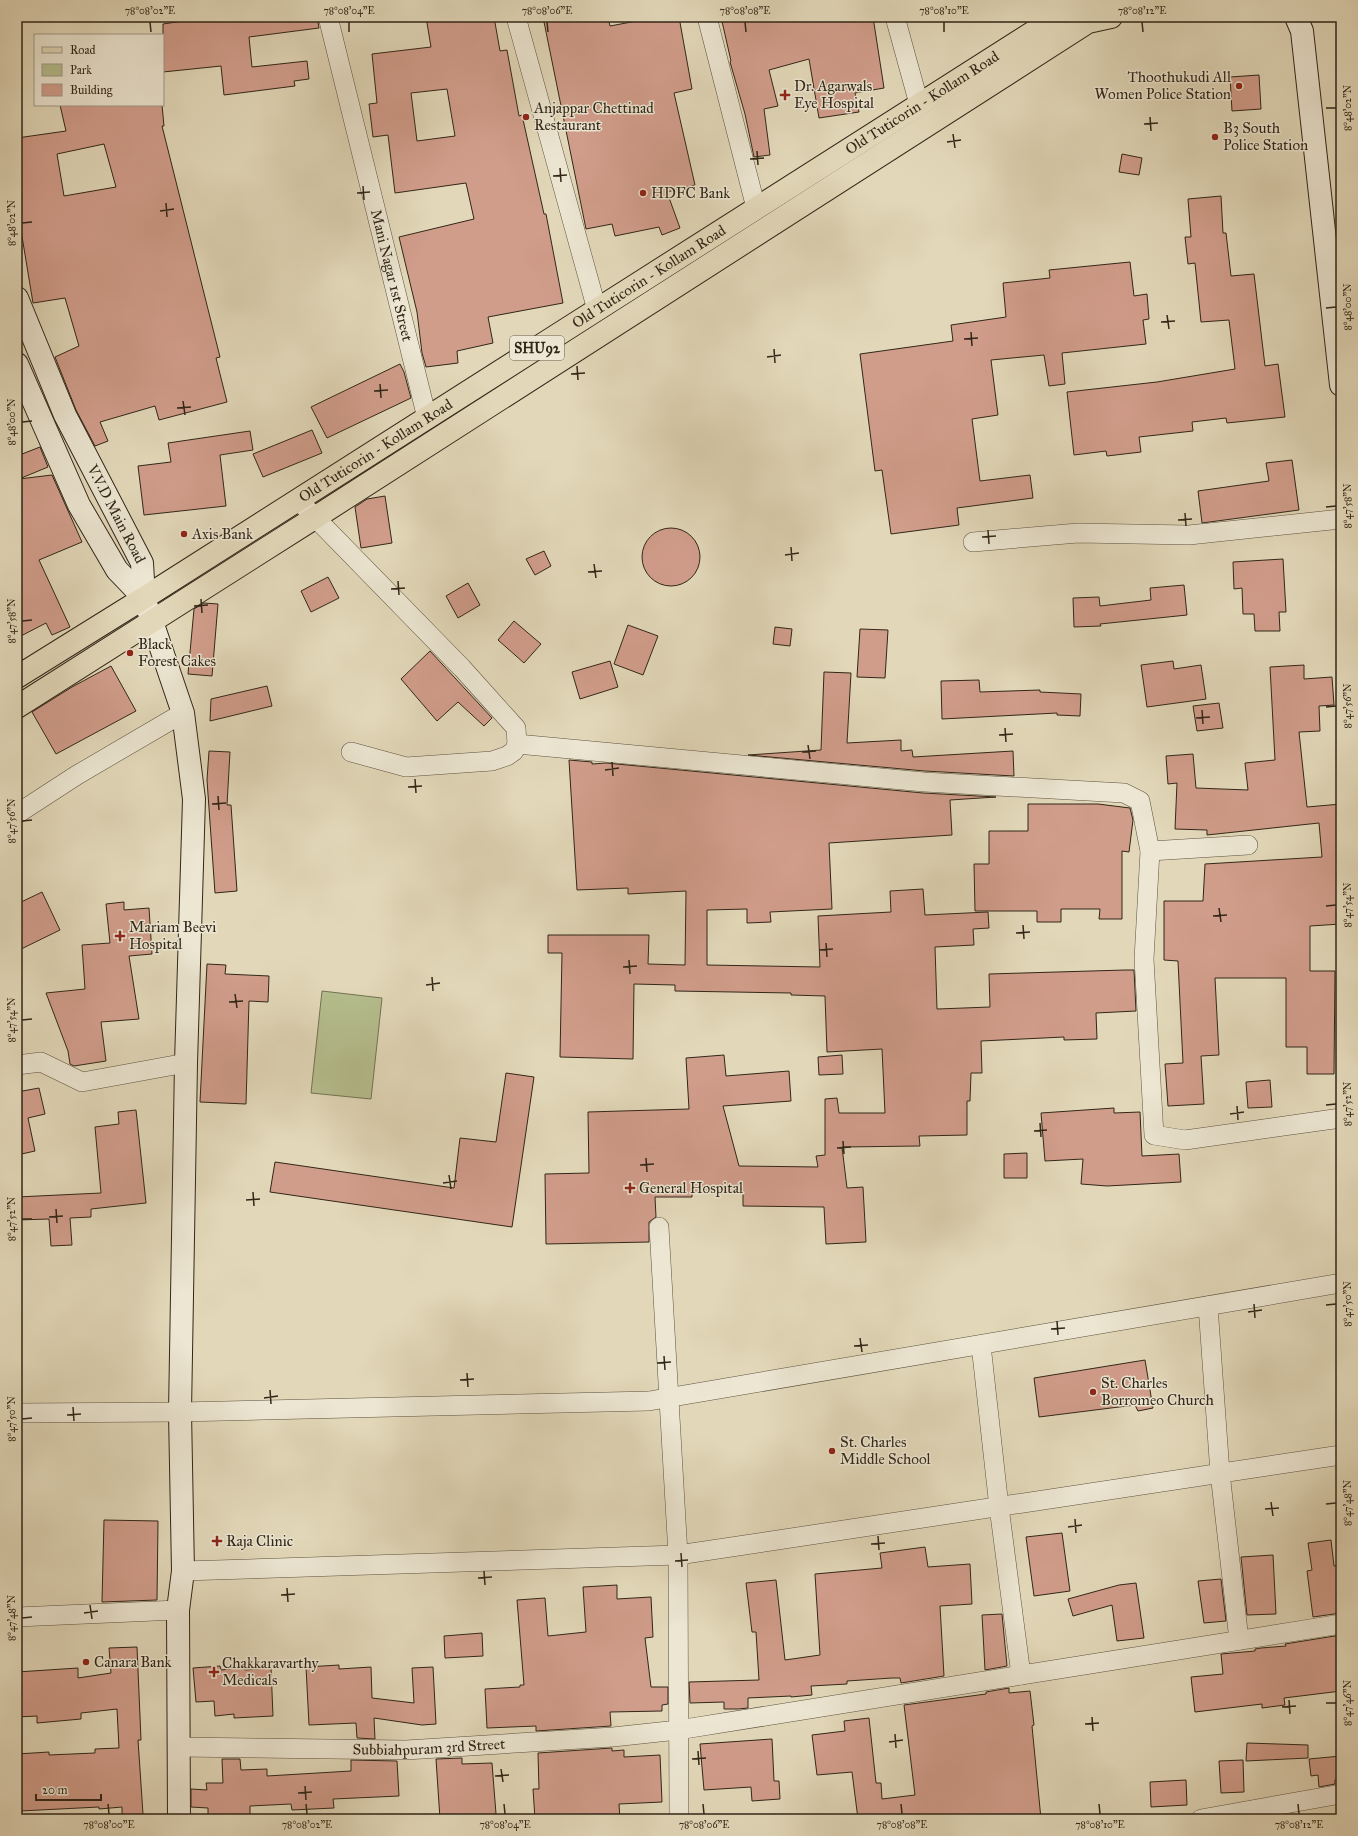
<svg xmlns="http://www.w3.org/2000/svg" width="1358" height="1836" font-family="'IM FELL Great Primer',serif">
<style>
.green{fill:#b5be8e;stroke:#737253}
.building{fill:#d19d8b;stroke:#312618;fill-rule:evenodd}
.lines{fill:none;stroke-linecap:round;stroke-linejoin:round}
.street-casing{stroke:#5d5240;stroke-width:20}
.secondary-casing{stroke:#312618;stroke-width:24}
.primary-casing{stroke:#312618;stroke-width:24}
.street{stroke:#ece6d2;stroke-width:19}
.secondary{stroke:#ece6d2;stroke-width:22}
.primary{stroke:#e2d8b9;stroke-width:22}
.ticks{fill:none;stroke:#312618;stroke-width:1.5}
.poi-dot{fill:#8f2418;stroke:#ece6d2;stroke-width:1.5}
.labels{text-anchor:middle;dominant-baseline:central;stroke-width:3;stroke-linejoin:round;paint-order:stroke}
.shield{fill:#ece6d2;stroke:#696050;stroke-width:1}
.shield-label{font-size:14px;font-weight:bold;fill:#312618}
.poi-label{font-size:15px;fill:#312618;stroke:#ece6d2;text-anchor:start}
.street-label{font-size:15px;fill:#312618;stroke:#ece6d2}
.neatline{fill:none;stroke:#312618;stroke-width:1.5}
.ticks-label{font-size:10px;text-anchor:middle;fill:#312618}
</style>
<rect width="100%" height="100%" fill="#e2d8b9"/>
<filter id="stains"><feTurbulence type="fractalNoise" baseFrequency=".005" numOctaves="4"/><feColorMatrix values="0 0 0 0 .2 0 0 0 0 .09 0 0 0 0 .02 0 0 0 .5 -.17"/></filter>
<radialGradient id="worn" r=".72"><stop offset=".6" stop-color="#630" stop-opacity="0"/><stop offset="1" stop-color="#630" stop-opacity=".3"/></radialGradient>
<path class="green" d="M322 991 382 998 371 1099 311 1093Z"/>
<g class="building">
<path d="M210 17H317L319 28 249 37 252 67 307 61 309 79 294 81 295 86 224 95 221 66 163 72V24Z"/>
<path d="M426 17H494L500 51 507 50 519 116 522 115 544 214H546L563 303 488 317 493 343 457 351 458 363 426 367 422 353 417 312 399 237 474 219 466 183 395 193 388 135 373 137 369 104 377 103 372 54 431 47ZM447 89 455 136 417 141 411 93Z"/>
<path d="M543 17H608L610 26 658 17H679L692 89 674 93 695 185 667 192 680 228 662 235 659 227 615 236 612 224 586 229Z"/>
<path d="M721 17H873L884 88 855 93 859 112 819 118 809 59 769 70 778 106 764 109 770 155 754 157 745 114 730 62 731 61Z"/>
<path d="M1259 75 1261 109 1232 111 1230 77Z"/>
<path d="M60 105H162L164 126H162L220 357 216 358 227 402 159 420 155 406 100 422 108 441 95 446 76 410 55 357 79 346 65 298 33 303 17 206V138L66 131ZM104 144 116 187 64 196 57 154Z"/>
<path d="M1122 154 1142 158 1139 175 1119 172Z"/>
<path d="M1221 196 1223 233H1226L1231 276 1254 274 1265 366 1278 364 1285 417 1227 423 1226 418 1192 422 1193 431 1139 437 1141 452 1107 456 1106 451 1074 455 1067 392 1157 382 1235 369 1229 320 1201 322 1195 263 1188 264 1185 237H1191L1188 199Z"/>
<path d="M1130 262 1134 296 1147 294 1149 319 1143 320 1146 344 1062 353 1065 384 1049 386 1044 355 991 360 998 415 972 419 980 481 1030 475 1033 498 957 508 959 525 891 534 882 470 875 471 860 354 953 341 951 325 1006 317 1003 283 1050 278 1049 270Z"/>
<path d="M400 364 404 372 411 398 327 438 311 407Z"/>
<path d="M312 430 322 453 263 477 253 454Z"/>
<path d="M250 431 253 450 220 455 226 506 144 515 138 466 171 462 168 443Z"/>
<path d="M40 447 48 467 19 479 52 475 82 542 39 560 70 627 52 635 46 623 17 638V456Z"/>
<path d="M1292 460 1299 510 1202 523 1198 491 1269 481 1266 463Z"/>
<path d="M385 496 392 543 361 548 355 507 367 499Z"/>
<circle cx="671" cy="557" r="29"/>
<path d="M544 551 551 566 535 575 526 559Z"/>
<path d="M1283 559 1286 612H1279L1280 631H1255L1254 614H1243L1242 588 1234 589 1233 562Z"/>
<path d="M328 577 339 598 311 612 301 591Z"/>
<path d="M468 583 480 605 458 618 446 596Z"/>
<path d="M1184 585 1187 615 1100 624 1101 626 1074 627 1073 598 1099 597 1100 606 1151 600 1150 588Z"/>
<path d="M204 603 218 604 212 676 188 674 194 609Z"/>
<path d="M514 621 541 644 524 663 498 640Z"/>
<path d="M628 625 658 636 643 675 614 664Z"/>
<path d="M775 627 792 629 790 646 773 644Z"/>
<path d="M860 629 888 630 885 678 857 677Z"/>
<path d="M430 651 492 718 484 726 458 702 437 721 401 679Z"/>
<path d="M610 661 618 687 580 699 572 672Z"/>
<path d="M1173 661 1174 669 1201 665 1206 699 1147 707 1141 665Z"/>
<path d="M1304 665V679L1332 677 1334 705 1319 706 1320 731 1299 732 1307 807 1341 804V924L1310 926V971H1335L1334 1074H1307V1047H1286V978H1215L1219 1055 1201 1056 1204 1104 1168 1106 1165 1064 1183 1063 1178 961 1164 960V901H1203L1205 864 1322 857 1319 823 1207 835V830L1175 829 1177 783 1168 784 1166 756 1193 754 1196 788 1248 790 1245 763 1275 760 1270 667Z"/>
<path d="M111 666 136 711 56 754 32 712 72 687Z"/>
<path d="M824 672 851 673 847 743 901 740V751L912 750 913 757 1013 751 1014 776 925 771 748 755 821 750Z"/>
<path d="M979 680 980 692 1040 690V692L1081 694 1080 716 1057 715V713L942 719 941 681Z"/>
<path d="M267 686 272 706 210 721 211 699Z"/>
<path d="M1219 703 1223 728 1197 731 1193 706Z"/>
<path d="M209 751 230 752 227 805H231L237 891 215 893 207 780Z"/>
<path d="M569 760 592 762V764L606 763 923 793 996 797 950 800 952 835 829 843 832 909 770 912 771 922 747 923V909L707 910V965L820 967 818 916 891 912 890 891 923 889 925 915 988 912 989 928 973 929 974 945 935 947 937 1009 990 1007 989 974 1125 970H1134L1136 1011 1096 1013 1097 1039 1064 1040V1037L981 1041 982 1073H971L970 1101H967V1135L919 1136 920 1146 842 1147 847 1188 863 1187 866 1242 826 1244 824 1207 743 1206V1192H692V1197H655L656 1217 649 1222V1242L546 1244 545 1174 589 1173 588 1112 689 1109 686 1058 724 1055 726 1076 789 1071 791 1101 723 1106 739 1166 818 1167 816 1156 825 1155V1099L837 1098 839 1113H885L882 1049 827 1052 825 996 791 995V993L675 991V985L634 984 633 1059 560 1057 562 953H548V935H649L648 964 685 965 686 891 628 894V888L577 890Z"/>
<path d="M1028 804H1098L1130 808 1133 820 1129 852 1122 851V919H1099L1100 909H1061V922H1037V911H975L974 864H989V831H1028Z"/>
<path d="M42 892 60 930 17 951V904Z"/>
<path d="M124 902V910L149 908 152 954 129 956 139 1019 101 1022 106 1061 74 1066 70 1064 68 1051 46 993 85 989 82 945 110 943 106 904Z"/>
<path d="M207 964 226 965 225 974 269 976 268 1002 249 1001 246 1104 200 1102Z"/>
<path d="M842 1055 843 1074 819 1075 818 1057Z"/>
<path d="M506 1073 534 1077 512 1227 270 1192 275 1162 454 1188 460 1138 496 1142Z"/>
<path d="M1270 1080 1272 1107 1248 1108 1246 1082Z"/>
<path d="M39 1088 45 1114 28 1118 35 1151 17 1155V1092Z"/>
<path d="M1114 1108V1113L1140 1112 1142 1156 1179 1154 1181 1182 1107 1186 1081 1184 1083 1159 1045 1161 1041 1113Z"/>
<path d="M136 1110 146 1203 91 1209V1217L70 1218 72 1245 51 1246 49 1219 17 1220V1197L101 1193 95 1127 119 1124 118 1112Z"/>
<path d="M1027 1153V1178H1004V1154Z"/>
<path d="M1145 1360 1153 1408 1138 1411 1135 1405 1039 1417 1034 1378Z"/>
<path d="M104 1520 158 1521 157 1600 102 1602Z"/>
<path d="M1062 1533 1070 1591 1034 1596 1026 1537Z"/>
<path d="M1331 1540 1334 1566 1341 1565V1613L1313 1617 1307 1571 1312 1570 1308 1543Z"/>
<path d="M925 1547 928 1567 970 1564 972 1604 940 1606 944 1676 901 1683 900 1678H892L847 1681V1684L811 1686 812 1695 791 1697V1696L748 1698V1708L738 1709H724V1702L690 1703 689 1682 759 1680 756 1632H752L746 1583 776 1580 785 1660 820 1655 815 1574 882 1568 880 1553Z"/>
<path d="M1273 1555 1276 1614 1247 1615 1241 1557Z"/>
<path d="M1221 1579 1226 1621 1204 1623 1198 1581Z"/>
<path d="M1136 1583 1144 1638 1117 1641 1112 1605 1073 1616 1068 1599 1119 1585Z"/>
<path d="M617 1585V1599L651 1597 653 1637 645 1638 651 1687H668V1704L662 1705V1711L610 1712 611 1726 536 1731V1726L487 1728 485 1689 520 1687V1685H524L517 1600 545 1598 548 1636 586 1632 583 1587Z"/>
<path d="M1002 1614 1007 1666 985 1670 982 1615Z"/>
<path d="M482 1633 483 1656 445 1658 444 1636Z"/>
<path d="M1341 1635V1691L1284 1698 1285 1705 1262 1708V1704L1195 1712 1191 1677 1223 1674 1221 1654 1255 1651V1649L1261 1648 1286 1646 1285 1644Z"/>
<path d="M137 1647 141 1740H138L143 1814 122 1816V1807L99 1809V1807L20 1811 17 1754 49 1752V1755L95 1753V1749L119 1748 117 1709 81 1713V1719L37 1723V1716L17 1717V1672L78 1668V1678L111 1673 109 1648Z"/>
<path d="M339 1665V1669L371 1667 372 1698 414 1703 412 1668 433 1667 436 1724 422 1725 374 1718 375 1739 357 1738 356 1723 309 1725 306 1667Z"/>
<path d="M220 1666 221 1670 245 1667V1670L271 1668 273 1716 234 1718V1714L215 1716 214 1701 196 1702 193 1668Z"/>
<path d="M1009 1688V1693L1030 1691 1034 1725 1032 1726 1041 1819H858L852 1772 817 1775 812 1735 845 1731 844 1721 869 1718 876 1783H881L882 1799 915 1795 904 1705 986 1694V1692Z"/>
<path d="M772 1739 774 1781H779L780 1799 752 1801 751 1787 704 1790 700 1744Z"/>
<path d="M1247 1743 1308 1745V1758L1246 1761Z"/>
<path d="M612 1748V1751L624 1750V1757L660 1755 662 1802 619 1804 620 1819H535L533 1789H539L538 1753Z"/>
<path d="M1341 1756V1779L1335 1780V1784L1319 1787 1318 1775 1311 1776 1309 1759Z"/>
<path d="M462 1758V1764L492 1763 496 1814 466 1817V1819H440L436 1759Z"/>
<path d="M222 1759H240L241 1770 267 1769V1776L351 1771V1760L397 1761 399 1796 333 1799 334 1808 292 1810 291 1804 250 1806V1819H208V1808L191 1807V1789L207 1790 206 1783H223Z"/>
<path d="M1243 1760 1244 1792 1221 1793 1219 1761Z"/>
<path d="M1186 1780 1187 1805 1151 1807 1150 1782Z"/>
</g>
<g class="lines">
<g class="street-casing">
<g id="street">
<path id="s1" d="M328 17 427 418"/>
<path d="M516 17 597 310"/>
<path d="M707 17 756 208"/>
<path d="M895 17 919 104"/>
<path d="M298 500 462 668 516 728 517 744 514 751 507 756 492 761 406 767 351 752"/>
<path d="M973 542 1078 533 1189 535 1341 519"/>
<path d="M517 744 924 782 1124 793 1140 801 1150 851 1144 959 1154 1135 1185 1140 1341 1118"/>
<path d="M17 814 77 775 183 713"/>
<path d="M1150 851 1248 845"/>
<path d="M17 1065 41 1062 82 1082 186 1063"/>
<path d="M659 1227 678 1555 679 1819"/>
<path d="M1208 1306 1220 1473 1239 1640"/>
<path d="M981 1345 999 1507 1021 1675"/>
<path d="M17 1413 180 1412 649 1401 1341 1283"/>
<path d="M183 1571 678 1555 1341 1455"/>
<path d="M17 1617 178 1610"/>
<path id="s2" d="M179 1747 406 1750 613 1737 678 1730 1341 1624"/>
<path d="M1201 1819 1341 1794"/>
</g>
</g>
<g class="secondary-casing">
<g id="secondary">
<path d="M1296 17 1302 31 1341 385"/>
<path id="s3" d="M17 298 65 415 142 563 144 598 183 713 194 799 186 1063 180 1412 183 1571 178 1610 179 1819"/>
<path d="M17 364 79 505 117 570 144 598"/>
</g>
</g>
<g class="primary-casing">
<g id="primary">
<path id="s4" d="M17 677 144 598 1057 17"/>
<path d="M17 707 316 517 1088 22 1111 17"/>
</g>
</g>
<use href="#street" class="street"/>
<use href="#secondary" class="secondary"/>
<use href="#primary" class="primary"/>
</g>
<path class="ticks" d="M150 22 151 32M349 22V32M547 22 548 32M745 22 746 32M944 22V32M1142 22 1143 32M1326 108H1336M1150 117 1151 131M1144 124 1158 123M953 134 955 148M947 142 961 140M757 151 758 165M750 159 764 158M560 168 561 182M553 176 567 175M363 186 364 200M357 193 370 192M166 203 167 217M160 211 174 209M22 223 32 222M1326 308 1336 307M1167 315 1169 329M1161 322 1175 321M971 332 972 346M964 339 978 338M774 349 775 363M767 357 781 355M577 366 578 380M571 374 585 373M380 384 381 398M374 391 388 390M183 401 185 415M177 408 191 407M22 422 32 421M1326 507 1336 506M1185 513 1186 526M1178 520 1192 519M988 530 989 544M982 537 996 536M791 547 792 561M785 555 799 553M594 564 596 578M588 572 602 571M398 581 399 595M391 589 405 588M201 599 202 613M194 606 208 605M22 621 32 620M1326 707 1336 706M1202 710 1203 724M1196 718 1210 717M1005 728 1006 742M999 735 1013 734M808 745 810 759M802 752 816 751M612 762 613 776M605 770 619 768M415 779 416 793M408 787 422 786M218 796 219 810M212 804 226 803M22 821 32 820M1326 906 1336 905M1219 908 1221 922M1213 916 1227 915M1023 925 1024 939M1016 933 1030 932M826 943 827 957M819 950 833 949M629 960 630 974M623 967 637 966M432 977 433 991M426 985 440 983M235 994 237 1008M229 1002 243 1001M22 1020 32 1019M1326 1105 1336 1104M1237 1106 1238 1120M1230 1114 1244 1112M1040 1123 1041 1137M1034 1131 1047 1130M843 1141 844 1154M837 1148 851 1147M646 1158 647 1172M640 1165 654 1164M449 1175 451 1189M443 1183 457 1181M253 1192 254 1206M246 1200 260 1199M56 1209 57 1223M49 1217 63 1216M22 1219H32M1254 1304 1255 1318M1326 1305 1336 1304M1248 1312 1262 1310M1057 1321 1058 1335M1051 1329 1065 1328M860 1338 862 1352M854 1346 868 1345M664 1356 665 1370M657 1363 671 1362M467 1373 468 1387M460 1380 474 1379M270 1390 271 1404M264 1398 278 1396M73 1407 74 1421M67 1415 81 1414M22 1419 32 1418M1271 1502 1273 1516M1326 1504 1336 1503M1265 1509 1279 1508M1075 1519 1076 1533M1068 1527 1082 1525M878 1536 879 1550M871 1544 885 1543M681 1553 682 1567M675 1561 688 1560M484 1571 485 1585M478 1578 492 1577M287 1588 288 1602M281 1595 295 1594M90 1605 92 1619M84 1613 98 1611M22 1618 32 1617M1289 1700 1290 1714M1326 1703H1336M1282 1707 1296 1706M1092 1717 1093 1731M1085 1724 1099 1723M895 1734 896 1748M889 1742 903 1740M698 1751 699 1765M692 1759 706 1758M501 1769 503 1782M495 1776 509 1775M305 1786 306 1800M298 1793 312 1792M108 1804 109 1814M306 1804 307 1814M504 1804 505 1814M703 1804 704 1814M901 1804 902 1814M1099 1804 1100 1814M1298 1804 1299 1814"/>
<g class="poi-dot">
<circle cx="1239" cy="86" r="4"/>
<path d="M783 89h4v4h4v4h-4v4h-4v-4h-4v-4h4z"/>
<circle cx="526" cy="117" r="4"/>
<circle cx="1215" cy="137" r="4"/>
<circle cx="643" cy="193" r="4"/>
<circle cx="184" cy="534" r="4"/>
<circle cx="130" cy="653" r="4"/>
<path d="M118 930h4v4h4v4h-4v4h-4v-4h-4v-4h4z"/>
<path d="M628 1182h4v4h4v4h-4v4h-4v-4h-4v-4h4z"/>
<circle cx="1093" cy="1392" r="4"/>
<circle cx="832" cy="1451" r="4"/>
<path d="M215 1535h4v4h4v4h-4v4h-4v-4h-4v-4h4z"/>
<circle cx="86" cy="1662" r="4"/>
<path d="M212 1666h4v4h4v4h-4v4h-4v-4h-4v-4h4z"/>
</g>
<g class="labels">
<rect class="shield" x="510" y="336" width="54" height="24" rx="3"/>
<g class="shield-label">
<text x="537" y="348">SHU92</text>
</g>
<g class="poi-label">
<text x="1231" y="77" text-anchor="end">Thoothukudi All<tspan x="1231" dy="17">Women Police Station</tspan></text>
<text x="794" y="86">Dr. Agarwals<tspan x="794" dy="17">Eye Hospital</tspan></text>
<text x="534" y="108">Anjappar Chettinad<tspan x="534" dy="17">Restaurant</tspan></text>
<text x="1223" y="128">B3 South<tspan x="1223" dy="17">Police Station</tspan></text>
<text x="651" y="193">HDFC Bank</text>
<text x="192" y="534">Axis Bank</text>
<text x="138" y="644">Black<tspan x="138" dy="17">Forest Cakes</tspan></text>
<text x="129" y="927">Mariam Beevi<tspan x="129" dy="17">Hospital</tspan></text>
<text x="639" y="1188">General Hospital</text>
<text x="1101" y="1383">St. Charles<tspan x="1101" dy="17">Borromeo Church</tspan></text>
<text x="840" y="1442">St. Charles<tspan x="840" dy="17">Middle School</tspan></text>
<text x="226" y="1541">Raja Clinic</text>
<text x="94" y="1662">Canara Bank</text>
<text x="222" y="1663">Chakkaravarthy<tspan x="222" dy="17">Medicals</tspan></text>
</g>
<g class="street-label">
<text stroke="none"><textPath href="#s4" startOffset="1072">Old Tuticorin - Kollam Road</textPath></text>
<text stroke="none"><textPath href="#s1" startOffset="266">Mani Nagar 1st Street</textPath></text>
<text stroke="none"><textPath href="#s4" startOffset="748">Old Tuticorin - Kollam Road</textPath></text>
<text stroke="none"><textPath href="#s4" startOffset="424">Old Tuticorin - Kollam Road</textPath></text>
<text stroke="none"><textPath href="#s3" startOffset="238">V.V.D Main Road</textPath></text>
<text stroke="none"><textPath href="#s2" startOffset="250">Subbiahpuram 3rd Street</textPath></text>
</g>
</g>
<rect width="1358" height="1836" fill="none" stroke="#e2d8b9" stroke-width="44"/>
<rect x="34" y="34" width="130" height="72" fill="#ece6d2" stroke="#a19988"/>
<rect x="42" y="47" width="20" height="6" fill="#e2d8b9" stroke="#a19988"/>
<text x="70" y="54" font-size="12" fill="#312618">Road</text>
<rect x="42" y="64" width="20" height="12" fill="#b5be8e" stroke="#a19988"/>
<text x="70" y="74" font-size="12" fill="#312618">Park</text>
<rect x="42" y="84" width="20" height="12" fill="#d19d8b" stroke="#a19988"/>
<text x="70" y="94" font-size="12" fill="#312618">Building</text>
<path d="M36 1794v6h65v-6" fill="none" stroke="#312618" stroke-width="2"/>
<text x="42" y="1794" font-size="12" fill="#312618" stroke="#ece6d2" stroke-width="3" paint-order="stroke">20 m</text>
<rect x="22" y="22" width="1314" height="1792" class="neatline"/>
<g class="ticks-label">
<text x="150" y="14">78°08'02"E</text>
<text x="349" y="14">78°08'04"E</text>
<text x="547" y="14">78°08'06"E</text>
<text x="745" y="14">78°08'08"E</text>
<text x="944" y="14">78°08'10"E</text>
<text x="1142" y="14">78°08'12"E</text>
<text transform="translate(1347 108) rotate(-90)" y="4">8°48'02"N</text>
<text transform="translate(11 223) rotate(-90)" y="4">8°48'02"N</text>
<text transform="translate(1347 307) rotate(-90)" y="4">8°48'00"N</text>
<text transform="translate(11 422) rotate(-90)" y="4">8°48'00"N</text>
<text transform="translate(1347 506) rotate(-90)" y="4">8°47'58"N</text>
<text transform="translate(11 621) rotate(-90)" y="4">8°47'58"N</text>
<text transform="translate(1347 706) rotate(-90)" y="4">8°47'56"N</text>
<text transform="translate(11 821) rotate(-90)" y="4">8°47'56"N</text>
<text transform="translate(1347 905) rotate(-90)" y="4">8°47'54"N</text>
<text transform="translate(11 1020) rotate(-90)" y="4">8°47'54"N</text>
<text transform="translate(1347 1104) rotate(-90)" y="4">8°47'52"N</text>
<text transform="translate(11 1219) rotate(-90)" y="4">8°47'52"N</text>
<text transform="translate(1347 1304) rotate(-90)" y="4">8°47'50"N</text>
<text transform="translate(11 1419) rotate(-90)" y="4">8°47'50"N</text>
<text transform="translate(1347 1503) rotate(-90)" y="4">8°47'48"N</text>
<text transform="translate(11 1618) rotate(-90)" y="4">8°47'48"N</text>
<text transform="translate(1347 1703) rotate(-90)" y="4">8°47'46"N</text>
<text x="109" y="1828">78°08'00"E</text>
<text x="307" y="1828">78°08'02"E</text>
<text x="505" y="1828">78°08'04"E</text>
<text x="704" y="1828">78°08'06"E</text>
<text x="902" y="1828">78°08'08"E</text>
<text x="1100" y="1828">78°08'10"E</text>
<text x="1299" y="1828">78°08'12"E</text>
</g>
<rect width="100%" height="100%" filter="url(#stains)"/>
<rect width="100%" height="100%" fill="url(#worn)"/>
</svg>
